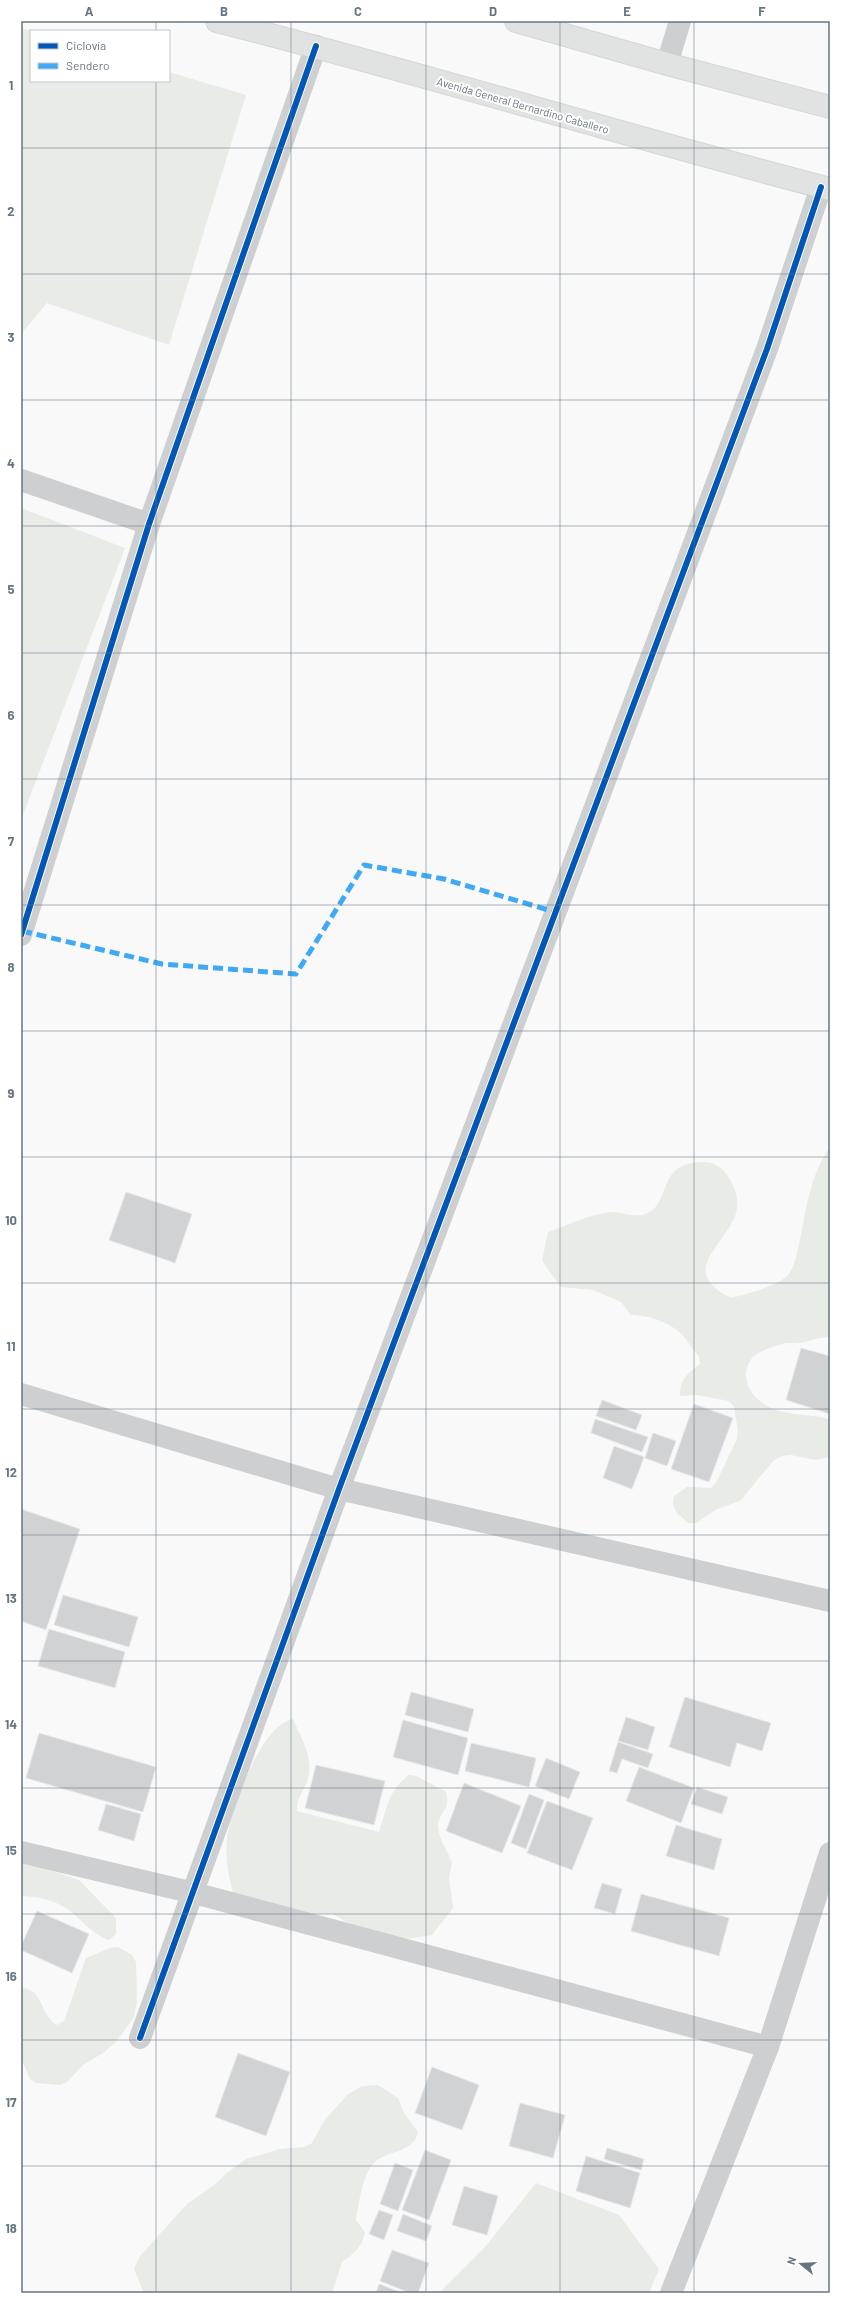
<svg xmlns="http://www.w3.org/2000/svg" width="851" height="2314" font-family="Barlow,sans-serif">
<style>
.green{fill:#e8ebe6}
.building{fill:#d0d2d3;stroke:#e8e8e8}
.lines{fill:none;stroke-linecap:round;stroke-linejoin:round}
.secondary-casing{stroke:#d5d6d7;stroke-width:24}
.minor{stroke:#cecfd0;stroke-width:22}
.secondary{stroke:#e1e2e2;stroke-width:22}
.quiet{stroke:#3fa9f5;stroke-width:5;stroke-dasharray:10 5;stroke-linecap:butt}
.cycleway-casing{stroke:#fff;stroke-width:8}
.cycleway{stroke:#0057b8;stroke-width:6}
.grid{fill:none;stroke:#657683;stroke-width:1;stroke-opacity:0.55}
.labels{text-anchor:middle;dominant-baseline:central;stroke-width:4;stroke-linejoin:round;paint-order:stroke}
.street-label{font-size:11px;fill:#657683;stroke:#fff}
.neatline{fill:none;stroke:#657683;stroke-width:1.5}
.grid-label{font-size:13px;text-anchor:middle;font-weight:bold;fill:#657683}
</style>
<rect width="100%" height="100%" fill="#f9f9f9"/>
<g class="green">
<path d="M21 28 31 31V81H169V72L246 95 169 345 47 303 21 334Z"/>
<path d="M21 508 125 548 21 820Z"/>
<path d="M830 1147V1337C819 1337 810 1341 800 1343 794 1344 787 1342 782 1344 774 1346 757 1352 752 1358 741 1373 746 1390 760 1401 780 1418 807 1412 830 1420V1457L815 1460 791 1455 782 1456 774 1460 740 1501 717 1509 696 1523H688L676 1512 673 1504 674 1496 687 1487 711 1488 716 1483 737 1439 738 1431 734 1407 729 1401 697 1395 680 1396C679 1380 688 1373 700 1364L699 1356C694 1351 692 1348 688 1342 676 1324 651 1315 631 1315L621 1302 593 1290 561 1287 542 1261 548 1232C568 1225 591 1214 612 1212 621 1212 633 1217 642 1215 674 1208 653 1162 703 1162 715 1162 723 1168 729 1178 736 1188 740 1204 735 1216 723 1247 678 1272 731 1298 744 1295 781 1285 789 1274 797 1262 799 1243 802 1230 807 1201 813 1171 830 1147Z"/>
<path d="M293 1719C302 1740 315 1760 307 1782 303 1792 296 1800 297 1811L379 1832C386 1810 389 1789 409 1775L416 1776 445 1791C453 1809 437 1813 438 1828 440 1842 448 1851 452 1863L449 1877 453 1908 432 1935 408 1939 353 1926 333 1914H310L234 1895C228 1877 225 1856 227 1838 230 1809 262 1724 293 1719Z"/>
<path d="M21 1860 79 1880 116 1918V1934L109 1940C93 1935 82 1920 69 1910 57 1901 36 1896 21 1896Z"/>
<path d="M118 1947 132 1955 136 1962 137 2002 134 2017 116 2042 103 2053 83 2065 67 2082 60 2085 36 2083 30 2079 21 2058V1988C44 1988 40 2016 57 2025L64 2021 86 1958 110 1948Z"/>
<path d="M378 2085 398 2098 404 2113 418 2132C413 2155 385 2149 372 2165 363 2176 358 2206 356 2220L365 2232C362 2247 354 2254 342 2262L332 2293H144L134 2269 140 2256 187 2204 214 2185 227 2173 246 2159 280 2149 304 2147 312 2143 324 2121 347 2095 362 2086Z"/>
<path d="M536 2183 619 2215 659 2269 649 2293H439L485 2247Z"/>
</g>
<g class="building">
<path d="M126 1192 192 1214 175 1263 109 1240Z"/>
<path d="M801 1348 830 1356V1414L786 1400Z"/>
<path d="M602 1400 642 1415 636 1430 596 1416Z"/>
<path d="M694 1404 733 1418 709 1482 671 1469Z"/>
<path d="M595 1419 648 1437 642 1452 591 1433Z"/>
<path d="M653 1433 676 1441 667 1466 645 1458Z"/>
<path d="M614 1446 644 1457 632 1489 603 1478Z"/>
<path d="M21 1509 80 1529 46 1630 21 1621Z"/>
<path d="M63 1595 138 1617 129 1647 54 1625Z"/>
<path d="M49 1629 125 1652 115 1688 38 1666Z"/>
<path d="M411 1692 474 1709 468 1732 405 1715Z"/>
<path d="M685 1697 771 1723 762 1751 737 1743 730 1767 669 1747Z"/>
<path d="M626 1717 655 1727 648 1750 618 1741Z"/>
<path d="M403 1720 468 1738 458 1775 393 1757Z"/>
<path d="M39 1733 156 1767 143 1812 26 1778Z"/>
<path d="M618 1742 653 1754 648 1768 622 1759 617 1773 609 1771Z"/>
<path d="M471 1743 536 1758 529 1787 465 1771Z"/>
<path d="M546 1758 580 1772 569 1799 535 1786Z"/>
<path d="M316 1765 385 1781 374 1825 305 1808Z"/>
<path d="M639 1767 694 1788 681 1823 626 1801Z"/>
<path d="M464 1783 521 1806 502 1853 446 1831Z"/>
<path d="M697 1787 728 1797 722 1814 691 1804Z"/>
<path d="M529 1794 544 1800 526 1849 511 1843Z"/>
<path d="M547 1801 593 1818 572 1870 527 1853Z"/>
<path d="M106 1804 141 1814 134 1841 98 1830Z"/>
<path d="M676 1825 722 1839 714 1870 666 1856Z"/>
<path d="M602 1883 622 1889 615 1914 594 1908Z"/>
<path d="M641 1894 729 1918 719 1956 631 1931Z"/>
<path d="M37 1911 89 1934 72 1973 21 1950V1946Z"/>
<path d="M238 2053 290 2072 266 2136 215 2117Z"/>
<path d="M432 2067 479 2085 462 2130 415 2113Z"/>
<path d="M520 2103 565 2115 553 2158 509 2146Z"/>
<path d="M607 2148 644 2159 641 2170 604 2159Z"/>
<path d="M425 2150 451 2160 429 2220 402 2210Z"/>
<path d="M586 2156 640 2173 630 2208 576 2191Z"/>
<path d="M395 2163 413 2170 398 2211 380 2204Z"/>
<path d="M464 2186 498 2196 487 2235 452 2225Z"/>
<path d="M379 2210 393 2215 384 2240 369 2234Z"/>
<path d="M403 2214 432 2226 426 2241 397 2231Z"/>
<path d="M392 2250 429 2263 418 2293H410L380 2281Z"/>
<path d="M379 2284 403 2293H376Z"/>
</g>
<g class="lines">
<g class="secondary-casing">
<g id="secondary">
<path d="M217 21C422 73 625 136 830 189"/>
<path d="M516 21 667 64 830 107"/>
</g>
</g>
<g class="minor">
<path d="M667 64 680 21"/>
<path d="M21 480 149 524"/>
<path d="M21 935 149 524 316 46"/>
<path d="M21 1394 339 1489 830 1601"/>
<path d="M21 1852 194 1893 768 2047"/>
<path d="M140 2038 339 1489 767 349 821 187"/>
<path d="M671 2293 768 2047 830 1853"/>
</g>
<use href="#secondary" class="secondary"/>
<path class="quiet" d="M22 931 162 964 296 974 364 865 444 879 555 912"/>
<g class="cycleway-casing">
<g id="cycleway">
<path d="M21 935 149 524 316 46"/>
<path d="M140 2038 339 1489 767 349 821 187"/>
</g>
</g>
<use href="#cycleway" class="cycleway"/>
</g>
<path class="grid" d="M156 21V31M291 21V2293M426 21V2293M560 21V2293M694 21V2293M156 81V2293M21 148H830M21 274H830M21 400H830M21 526H830M21 653H830M21 779H830M21 905H830M21 1031H830M21 1157H830M21 1283H830M21 1409H830M21 1535H830M21 1661H830M21 1788H830M21 1914H830M21 2040H830M21 2166H830"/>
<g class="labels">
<g class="street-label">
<text transform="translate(523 105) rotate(16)">Avenida General Bernardino Caballero</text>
</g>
</g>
<rect width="851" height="2314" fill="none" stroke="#ffffff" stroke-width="44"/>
<rect x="30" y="30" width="140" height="52" fill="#ffffff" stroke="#c1c8cd"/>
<rect x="38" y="43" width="20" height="6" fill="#0057b8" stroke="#c1c8cd"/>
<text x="66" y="50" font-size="12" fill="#657683">Ciclovía</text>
<rect x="38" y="63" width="20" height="6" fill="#3fa9f5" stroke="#c1c8cd"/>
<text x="66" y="70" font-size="12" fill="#657683">Sendero</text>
<g transform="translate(801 2264) rotate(288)" stroke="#ffffff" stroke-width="3" paint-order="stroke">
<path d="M0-3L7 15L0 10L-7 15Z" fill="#657683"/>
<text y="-6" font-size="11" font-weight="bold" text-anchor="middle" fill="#657683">N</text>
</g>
<rect x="22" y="22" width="807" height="2270" class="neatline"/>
<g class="grid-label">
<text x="89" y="16">A</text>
<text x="224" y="16">B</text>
<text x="358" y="16">C</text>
<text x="493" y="16">D</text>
<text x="627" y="16">E</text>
<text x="762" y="16">F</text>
<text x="11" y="90">1</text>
<text x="11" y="216">2</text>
<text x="11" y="342">3</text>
<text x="11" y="468">4</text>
<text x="11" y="594">5</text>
<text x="11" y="720">6</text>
<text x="11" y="846">7</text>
<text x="11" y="972">8</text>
<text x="11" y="1098">9</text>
<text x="11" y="1225">10</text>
<text x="11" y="1351">11</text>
<text x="11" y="1477">12</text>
<text x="11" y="1603">13</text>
<text x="11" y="1729">14</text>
<text x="11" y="1855">15</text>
<text x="11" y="1981">16</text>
<text x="11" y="2107">17</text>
<text x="11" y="2233">18</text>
</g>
</svg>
